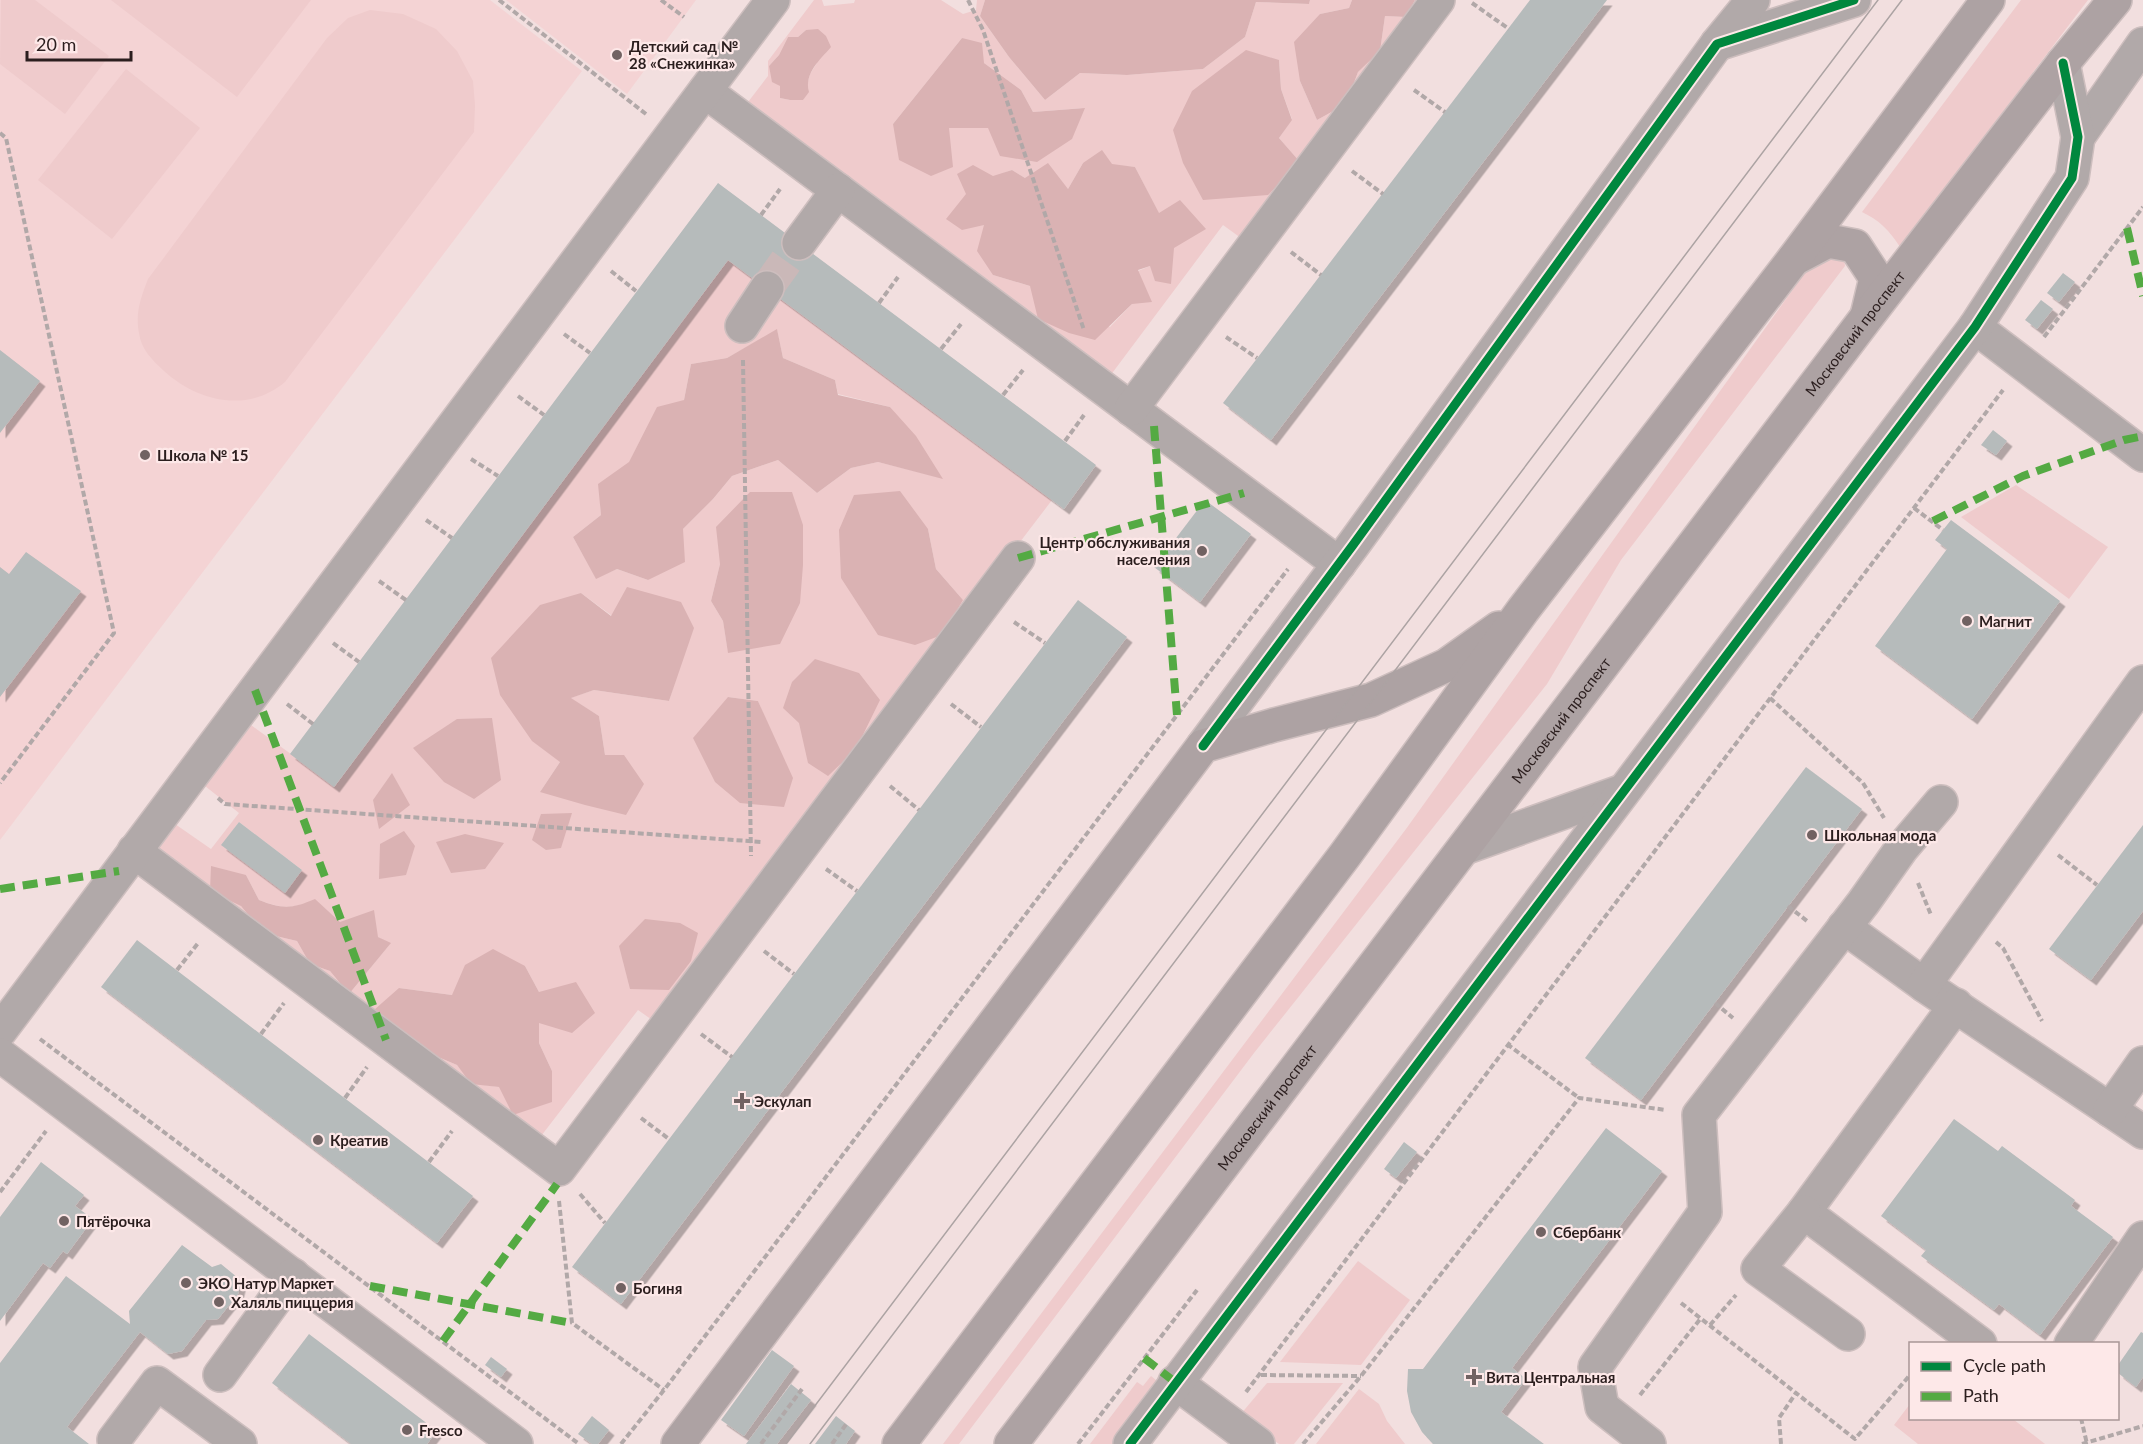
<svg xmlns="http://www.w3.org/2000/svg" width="2143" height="1444" font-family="Lato,sans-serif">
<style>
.built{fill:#f4d3d4}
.green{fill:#efcbcc;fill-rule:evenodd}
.forest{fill:#dab2b3}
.building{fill:#b6bbbb;filter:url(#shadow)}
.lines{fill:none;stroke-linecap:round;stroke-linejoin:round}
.minor-tunnel{stroke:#cab8b8;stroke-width:33;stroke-dasharray:33 16;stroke-linecap:butt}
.minor-casing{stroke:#cdbebe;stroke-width:36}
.major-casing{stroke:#cdbebe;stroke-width:36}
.path{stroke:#b1a8a8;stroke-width:4;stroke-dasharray:6 3;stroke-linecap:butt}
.minor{stroke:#b1a9a9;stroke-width:33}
.major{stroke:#ada2a3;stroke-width:33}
.tram{stroke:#aca3a3;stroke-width:1.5}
.quiet{stroke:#54aa43;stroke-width:8;stroke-dasharray:15 8;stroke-linecap:butt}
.cycleway-casing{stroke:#fde8e8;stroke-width:13}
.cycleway{stroke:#00873e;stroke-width:9}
.poi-dot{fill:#716262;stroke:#fde8e8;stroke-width:2}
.labels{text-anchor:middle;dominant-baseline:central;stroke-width:4.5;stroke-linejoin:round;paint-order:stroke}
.poi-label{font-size:15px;font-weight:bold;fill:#2b1e1e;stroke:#fde8e8;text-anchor:start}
.street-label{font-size:15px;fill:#2b1e1e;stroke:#fde8e8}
</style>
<defs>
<filter id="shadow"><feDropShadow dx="5.5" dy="5.5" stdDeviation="0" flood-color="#0004"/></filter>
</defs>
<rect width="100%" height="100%" fill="#f2dfdf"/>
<g class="built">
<path d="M0 0H490L582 71 0 840Z"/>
<path d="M506 0H696L627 94Z"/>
</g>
<g class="green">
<path d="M1 0H35L109 56 65 114 0 64Z"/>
<path d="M111 0H311L237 97Z"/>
<path d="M814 0H822L824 6 854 3 855 0H941L963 14 976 10 977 0H985L980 16 1009 57 1045 100 1080 73 1127 75 1203 69 1245 37 1256 2 1309 4 1310 0H1352L1349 8 1320 14 1300 81 1317 120 1346 104 1358 72 1380 51 1385 16 1406 17 1415 0H1425L1245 241 1223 225 1110 376 745 106 768 76V61ZM806 30 817 63 810 74 803 100H790L780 98V86L769 66 779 55 788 37H798ZM962 38 984 63 1021 90 1033 112 1084 108 988 128 893 124ZM1279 60 1281 89 1292 119 1279 138 1300 162 1173 130ZM1083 163 1135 167 1159 214 1150 266 1138 271 1132 304 1110 327 1030 286 993 275 984 225 947 219C967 193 980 181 1012 170L1025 178 1068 189Z"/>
<path d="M2021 0H2088L1900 247C1890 231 1879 220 1862 212Z"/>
<path d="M370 10 403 14 436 29 457 51 473 81 475 105 474 132 285 382C247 414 197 401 164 371 152 360 141 349 139 333 135 313 141 297 148 279L327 38 348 18Z"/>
<path d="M126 69 200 128 112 239 38 180Z"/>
<path d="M1819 253 1844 258 1845 266 1621 560 1547 684 1254 1053 959 1444H943L1406 829Z"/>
<path d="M728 260 1052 500 655 1022 638 1010 538 1140 152 855 175 824 211 849 239 813 205 786 251 725 335 786ZM777 330 783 358 835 380 838 394 890 407 942 478 878 462 851 468 817 493 778 460 732 476 713 499 683 529 648 580 617 569 596 578 573 537 601 515 599 484 629 463 640 441 684 400 691 364 727 358ZM928 529 936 569 963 600 841 578ZM720 564 728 652 723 621 711 601ZM581 593 680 666 669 701 594 690 570 698 599 716 605 755 540 792 560 762ZM728 697 758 701 773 737ZM239 822 302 870 285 892 222 845ZM246 875 259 900C282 909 292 909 315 900L340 922 378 937 390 944 349 994 330 971 310 964 297 941 263 933 241 906ZM525 966 539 992V1043L552 1071 499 1087 471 1083 457 1065 431 1054 399 988 452 995Z"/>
<path d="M2016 485 2108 547 2069 599 1961 517Z"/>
<path d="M1358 1261 1410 1300 1361 1365 1280 1362Z"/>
<path d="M1151 1376 1162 1385 1117 1444H1090L1137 1382 1143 1386Z"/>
<path d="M1267 1383H1343L1294 1444H1279L1240 1415Z"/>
<path d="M1359 1389 1379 1404 1387 1421 1405 1444H1316Z"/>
<path d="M1910 1404V1418L2013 1419 2045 1444H1918L1894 1425Z"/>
</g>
<g class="forest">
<path d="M985 0H1310L1309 4 1256 2 1245 37 1203 69 1127 75 1080 73 1045 100 1009 57 980 16Z"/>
<path d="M1352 0H1415L1406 17 1385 16 1380 51 1358 72 1346 104 1317 120 1300 81 1294 42 1320 14 1349 8Z"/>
<path d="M818 29 826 36 831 47C820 60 804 73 809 92L803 100H790L780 98V86L772 82 769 66 779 55 788 37H798L806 30Z"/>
<path d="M962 38 982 43 984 63 1021 90 1033 112 1085 108 1072 139 1037 162 1000 156 988 128H949L953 167 931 176 899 160 893 124Z"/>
<path d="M1246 50 1279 60 1281 89 1292 120 1279 138 1300 162 1268 195 1203 200 1183 163 1173 130 1192 91Z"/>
<path d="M1102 150 1112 164 1135 167 1159 213 1180 200 1206 229 1174 248 1171 284 1155 281 1150 266 1138 270 1152 302 1132 304 1095 340 1069 333 1038 319 1030 286 993 275 977 251 984 225 962 230 946 219 966 194 957 174 973 165 993 176 1012 170 1025 178 1048 163 1068 189 1083 163Z"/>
<path d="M777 329 783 358 835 380 838 395 890 407 916 436 943 479 878 462 851 468 817 493 778 460 732 476 713 499 683 529 685 562 648 580 617 569 596 579 573 537 601 515 598 484 629 462 657 407 684 400 691 364 727 358Z"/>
<path d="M900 491 928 529 936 569 963 600 942 635 915 645 878 635 841 578 839 530 854 495Z"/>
<path d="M750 492H792L803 525V565L800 603 780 644 728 653 723 621 711 601 720 564 716 527Z"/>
<path d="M627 587 681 602 694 628 669 701 594 690 571 698 599 716 605 755H624L644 784 626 815 585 805 540 792 560 762 532 741 500 695 491 658 540 605 581 593 611 616Z"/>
<path d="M815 659 859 673 880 700 856 749 828 776 808 763 799 723 783 708 792 682Z"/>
<path d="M728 697 758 701 793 778 784 807 740 803 715 782 693 738Z"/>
<path d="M492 718 501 780 474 799 444 782 413 748 457 719Z"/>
<path d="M392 773 410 805 379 829 373 800Z"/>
<path d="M572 813 561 848 546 850 532 840 541 814Z"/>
<path d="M404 831 415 846 406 875 379 879 380 844Z"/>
<path d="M465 834 504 843 485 869 451 873 436 842Z"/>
<path d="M211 866 246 875 259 900C282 909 292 909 315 899L340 922 374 910 378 937 391 943 349 994 330 971 310 964 297 941 263 933 241 906 210 891Z"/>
<path d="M645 919 680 923 698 933 691 961 669 990 630 989 619 946Z"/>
<path d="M493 949 525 966 539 992 576 982 595 1013 572 1033 539 1023V1043L552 1071V1102L513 1115 499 1087 471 1084 457 1065 431 1054 374 1010 399 988 452 995 465 965Z"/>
</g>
<g class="building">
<path d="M1530 0H1607L1271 440 1223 403Z"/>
<path d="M718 183 1096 465 1064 509 728 260 334 787 290 754Z"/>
<path d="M2063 273 2075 282 2059 302 2047 293Z"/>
<path d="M2041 300 2053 309 2037 329 2025 320Z"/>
<path d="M0 350 40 381 0 433Z"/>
<path d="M1993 430 2007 441 1996 455 1981 445Z"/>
<path d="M1205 500 1251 534 1200 602 1154 567Z"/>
<path d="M1951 520 2060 601 1972 719 1875 646 1947 549 1935 540Z"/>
<path d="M26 552 81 591 0 697V567L9 574Z"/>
<path d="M1078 600 1127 637 621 1304 572 1267Z"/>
<path d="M1806 767 1862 809 1641 1100 1585 1058Z"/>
<path d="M239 822 302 870 285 893 221 845Z"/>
<path d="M2143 825V911L2091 980 2049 949Z"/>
<path d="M137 940 473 1196 437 1243 101 987Z"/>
<path d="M1954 1119 1998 1151 2002 1146 2075 1200 2071 1206 2113 1237 2040 1335 1999 1304 1994 1310 1921 1256 1926 1250 1881 1216Z"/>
<path d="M1606 1128 1662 1171 1512 1368 1526 1379 1501 1412 1544 1444H1433L1422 1432 1411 1412 1407 1391 1408 1369H1423Z"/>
<path d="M1404 1142 1417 1152 1396 1178 1384 1169Z"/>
<path d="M41 1162 84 1195 75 1206 93 1219 67 1254 63 1251 50 1268 43 1263 0 1321V1217Z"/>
<path d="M182 1245 212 1267 221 1264 238 1278 240 1286 238 1294 218 1319 206 1320 182 1351 168 1354 140 1332 67 1427 89 1444H0V1363L66 1276 130 1324 129 1311Z"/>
<path d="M2141 1332 2143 1333V1377L2136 1387 2118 1373V1365Z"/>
<path d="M309 1334 437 1431 427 1444H351L272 1383Z"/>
<path d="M772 1350 794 1366 744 1436 721 1420Z"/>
<path d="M491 1357 507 1369 501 1377 485 1365Z"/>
<path d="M791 1384 811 1400 777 1444H746Z"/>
<path d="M592 1416 609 1430 598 1444H592L578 1434Z"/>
<path d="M836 1416 855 1431 846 1444H815Z"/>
</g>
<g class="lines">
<path class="minor-tunnel" d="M767 288 799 243"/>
<g class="minor-casing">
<g id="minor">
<path d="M1717 44 1854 0"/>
<path d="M705 91 1339 564"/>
<path d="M2078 137 2143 44"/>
<path d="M799 243 838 190"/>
<path d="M742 326 767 288"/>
<path d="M1975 327 2143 455"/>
<path d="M1131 409 1438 0"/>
<path d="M1203 746 1353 545 1717 44 1753 0"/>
<path d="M1464 848 1623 791"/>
<path d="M134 851 559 1169 1018 558"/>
<path d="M1844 927 1924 985 2143 1132"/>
<path d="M1924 985 2143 682"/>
<path d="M1956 1005 1804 1212 1980 1344"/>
<path d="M0 1031 773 0"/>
<path d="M0 1055 516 1444"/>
<path d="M2110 1110 2143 1063"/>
<path d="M1804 1212 1758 1269 1848 1334"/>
<path d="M2071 1344 2143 1238"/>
<path d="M220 1375 293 1275"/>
<path d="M1175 1382 1258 1444"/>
<path d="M114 1440 157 1383 240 1444"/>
<path d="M1130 1444 1975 327 2072 178 2078 137 2063 63"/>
<path d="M1649 1444 1602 1407 1595 1367 1705 1212 1699 1115 1863 903 1902 848 1941 802"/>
</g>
</g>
<g class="major-casing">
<g id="major">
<path d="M1794 259 1828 241 1855 246 1876 278 1867 316"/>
<path d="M678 1444 1203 746 1274 725 1371 700 1447 665 1499 628"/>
<path d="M899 1444 1345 855 1523 610 1793 260 1988 0"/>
<path id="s1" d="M1011 1444 1866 318 2063 63 2115 0"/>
</g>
</g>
<g class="path">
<path d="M499 0 646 114"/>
<path d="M661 0 684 17"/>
<path d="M968 0 983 30 1084 330"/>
<path d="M1472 3 1509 29"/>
<path d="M1414 90 1445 112"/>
<path d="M0 133 6 138 114 633 0 783"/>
<path d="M1352 171 1383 194"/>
<path d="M761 215 780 189"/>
<path d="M1291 252 1321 275"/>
<path d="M611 271 636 291"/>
<path d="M879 303 898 277"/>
<path d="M564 334 590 353"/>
<path d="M1226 337 1257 358"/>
<path d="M2044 337 2143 207"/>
<path d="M941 349 961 324"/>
<path d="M743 360 751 856"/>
<path d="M1003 395 1023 370"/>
<path d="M518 396 544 415"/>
<path d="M1065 441 1084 415"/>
<path d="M471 459 498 476"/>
<path d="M1914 508 1943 530"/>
<path d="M426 520 452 538"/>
<path d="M379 581 406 600"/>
<path d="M1014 622 1045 643"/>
<path d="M333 643 359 662"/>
<path d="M1770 698 1863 783 1884 818"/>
<path d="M287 704 313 724"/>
<path d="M951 704 981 727"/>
<path d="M890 786 919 810"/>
<path d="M218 798 225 804 762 842"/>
<path d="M2058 855 2097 885"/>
<path d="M826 869 857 891"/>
<path d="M1918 883 1931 915"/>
<path d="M1788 906 1807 921"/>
<path d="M1996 942 2003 948 2042 1021"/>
<path d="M764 951 794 974"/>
<path d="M177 970 199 942"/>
<path d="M1715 1003 1733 1018"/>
<path d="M261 1034 284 1003"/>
<path d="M701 1034 732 1057"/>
<path d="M40 1039 579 1444"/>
<path d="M1507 1044 1579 1098"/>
<path d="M345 1098 367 1067"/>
<path d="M641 1118 669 1139"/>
<path d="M429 1162 452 1131"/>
<path d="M0 1192 46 1131"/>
<path d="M580 1194 605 1223"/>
<path d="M559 1201 572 1323 664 1390"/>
<path d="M1681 1303 1796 1393"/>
<path d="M1710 1325 1736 1295"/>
<path d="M1261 1375 1361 1376"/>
<path d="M1246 1392 2003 390"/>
<path d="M1640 1395 1701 1318"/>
<path d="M2081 1418 2087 1444"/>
<path d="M621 1444 664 1390 1288 569"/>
<path d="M761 1444 802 1389"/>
<path d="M832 1444 847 1423"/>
<path d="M1078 1444 1197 1290"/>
<path d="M1303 1444 1361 1376 1579 1098 1666 1110"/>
<path d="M1781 1444 1779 1418 1796 1393 1855 1439 1910 1375"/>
<path d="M2082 1444 2143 1426"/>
</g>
<use href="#minor" class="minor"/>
<use href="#major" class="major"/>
<g class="tram">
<path d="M786 1444 1878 0"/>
<path d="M810 1444 1902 0"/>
</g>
<g class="quiet">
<path d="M2127 228 2143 296"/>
<path d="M1154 426 1177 715"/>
<path d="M1933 521 2023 476 2124 440 2143 436"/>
<path d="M1018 558 1244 493"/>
<path d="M255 690 386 1040"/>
<path d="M0 889 119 871"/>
<path d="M370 1286 572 1323"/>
<path d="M443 1341 557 1184"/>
<path d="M1144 1358 1175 1382"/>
</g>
<g class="cycleway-casing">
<g id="cycleway">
<path d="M1203 746 1353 545 1717 44 1854 0"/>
<path d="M1130 1444 1975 327 2072 178 2078 137 2063 63"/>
</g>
</g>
<use href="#cycleway" class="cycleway"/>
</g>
<g class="poi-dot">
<circle cx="617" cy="55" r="6"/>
<circle cx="145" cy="455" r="6"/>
<circle cx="1202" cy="551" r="6"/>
<circle cx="1967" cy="621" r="6"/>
<circle cx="1812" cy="835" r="6"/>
<path d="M739 1092h6v6h6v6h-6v6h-6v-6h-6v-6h6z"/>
<circle cx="318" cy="1140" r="6"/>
<circle cx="64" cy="1221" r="6"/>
<circle cx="1541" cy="1232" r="6"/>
<circle cx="186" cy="1283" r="6"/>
<circle cx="621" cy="1288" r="6"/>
<circle cx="219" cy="1302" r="6"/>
<path d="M1471 1368h6v6h6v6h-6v6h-6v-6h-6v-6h6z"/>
<circle cx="407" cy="1430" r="6"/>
</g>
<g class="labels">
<g class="poi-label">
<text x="629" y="46">Детский сад №<tspan x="629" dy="17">28 «Снежинка»</tspan></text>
<text x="157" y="455">Школа № 15</text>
<text x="1190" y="542" text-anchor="end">Центр обслуживания<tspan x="1190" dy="17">населения</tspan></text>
<text x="1979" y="621">Магнит</text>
<text x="1824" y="835">Школьная мода</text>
<text x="754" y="1101">Эскулап</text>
<text x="330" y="1140">Креатив</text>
<text x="76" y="1221">Пятёрочка</text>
<text x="1553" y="1232">Сбербанк</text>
<text x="198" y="1283">ЭКО Натур Маркет</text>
<text x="633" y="1288">Богиня</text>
<text x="231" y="1302">Халяль пиццерия</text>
<text x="1486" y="1377">Вита Центральная</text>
<text x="419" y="1430">Fresco</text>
</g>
<g class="street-label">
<text stroke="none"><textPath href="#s1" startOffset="1395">Московский проспект</textPath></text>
<text stroke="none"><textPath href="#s1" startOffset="909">Московский проспект</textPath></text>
<text stroke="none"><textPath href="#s1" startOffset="423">Московский проспект</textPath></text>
</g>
</g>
<rect x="1909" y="1342" width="210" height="78" fill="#fde8e8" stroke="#a99797" stroke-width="1.5"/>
<rect x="1921" y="1362" width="30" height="9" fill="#00873e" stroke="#a99797" stroke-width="1.5"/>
<text x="1963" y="1372" font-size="18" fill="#2b1e1e">Cycle path</text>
<rect x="1921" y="1392" width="30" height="9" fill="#54aa43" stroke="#a99797" stroke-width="1.5"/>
<text x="1963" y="1402" font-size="18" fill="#2b1e1e">Path</text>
<path d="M27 51v9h104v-9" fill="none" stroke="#2b1e1e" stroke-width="3"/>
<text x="36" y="51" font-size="18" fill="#2b1e1e" stroke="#fde8e8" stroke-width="4.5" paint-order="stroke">20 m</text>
</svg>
